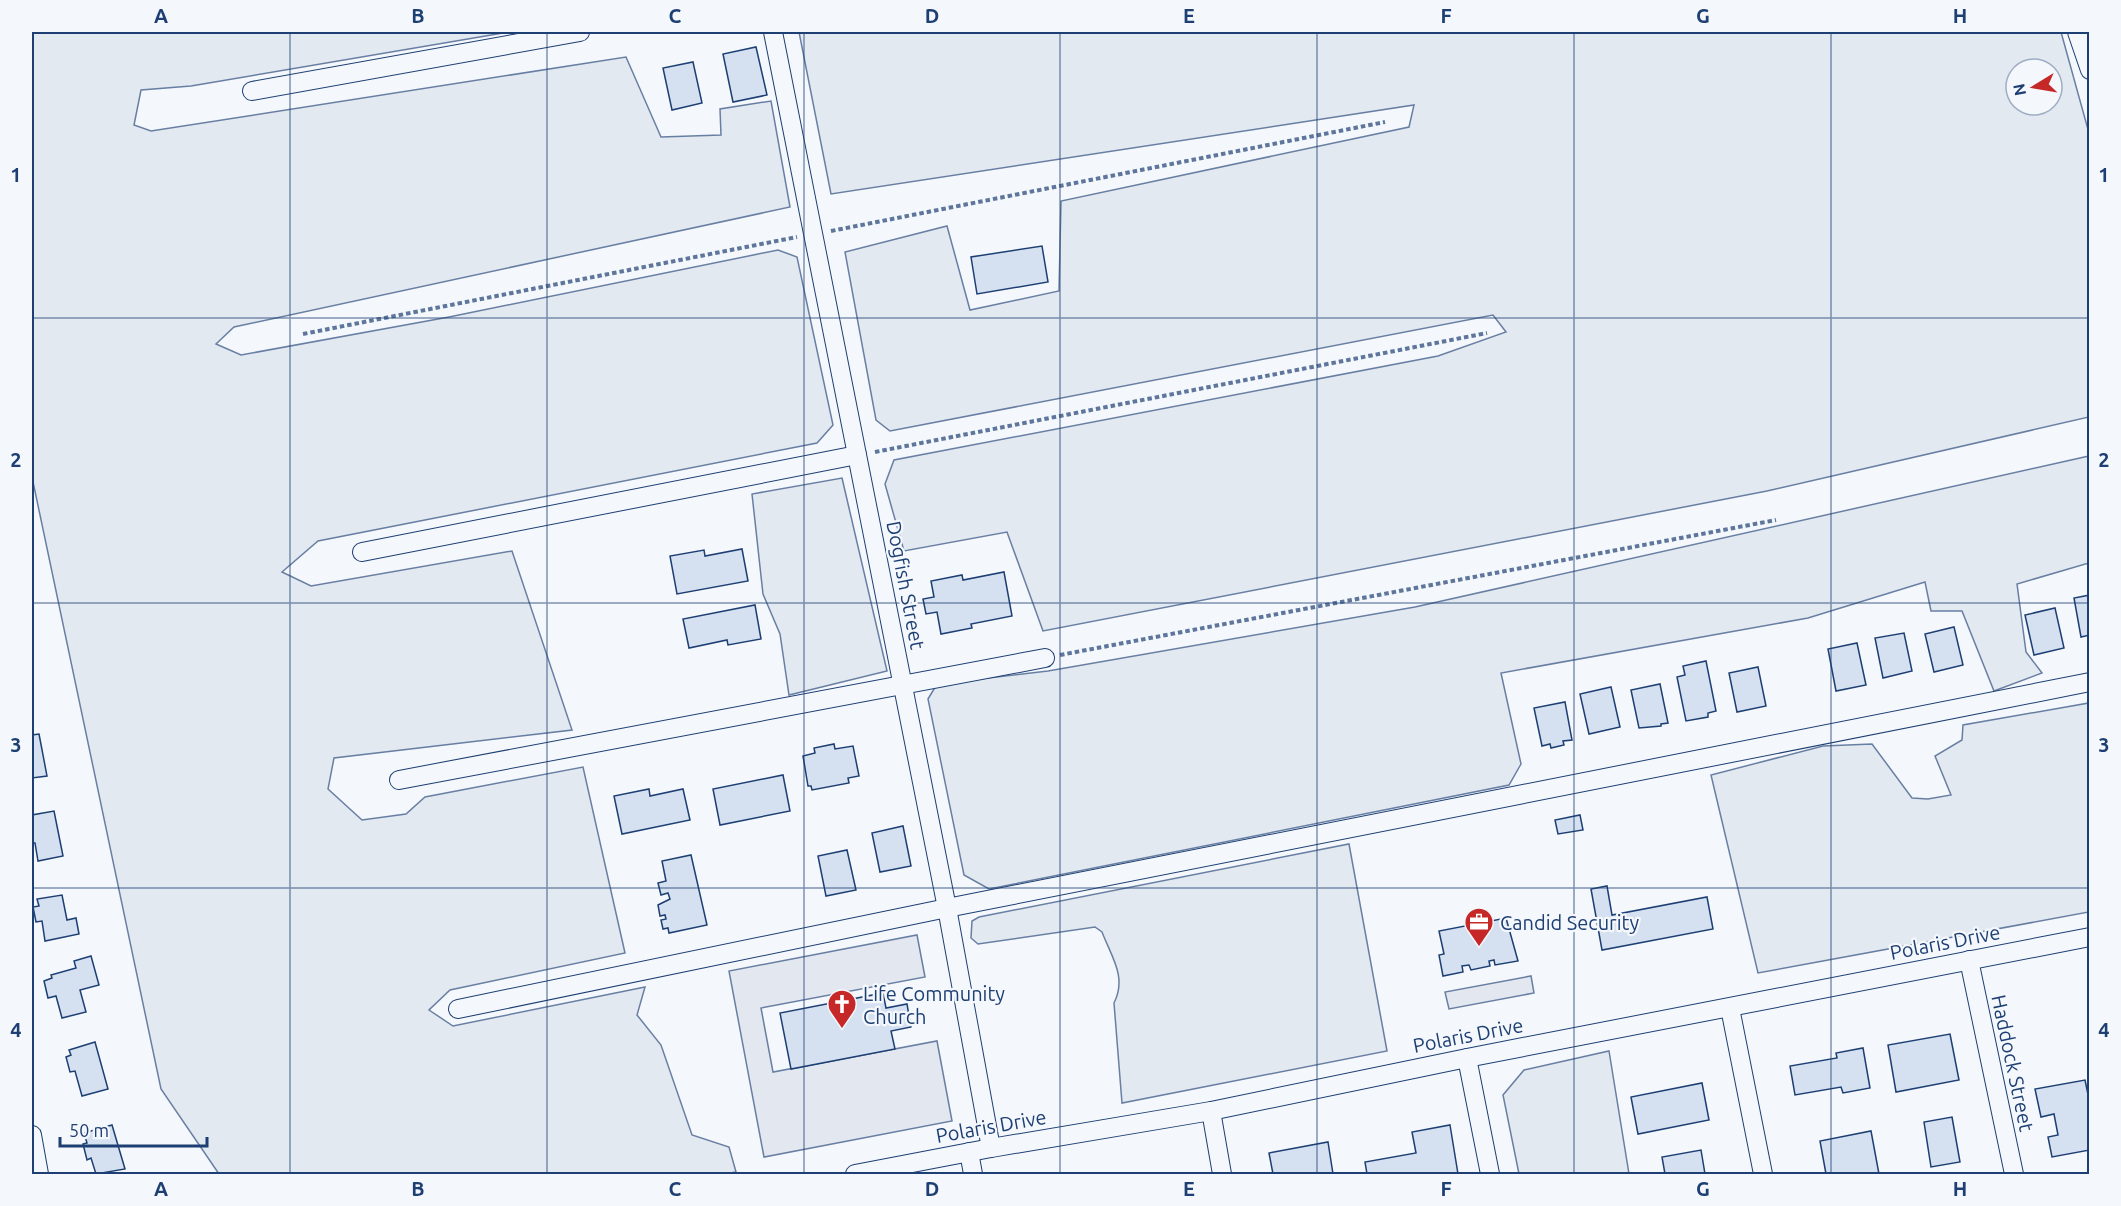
<svg xmlns="http://www.w3.org/2000/svg" width="2121" height="1206" font-family="Ubuntu,sans-serif">
<style>
.green{fill:#e3e9f0;stroke:#687fa3;stroke-width:1.5;fill-rule:evenodd}
.parking{fill:#e3e8f0;stroke:#687fa3;stroke-width:1.5}
.building{fill:#d5e0f0;stroke:#1d3f73;stroke-width:1.5}
.lines{fill:none;stroke-linecap:round;stroke-linejoin:round}
.street-casing{stroke:#1d3f73;stroke-width:20}
.path{stroke:#5e769c;stroke-width:4;stroke-dasharray:4.5 3;stroke-linecap:butt}
.street{stroke:#f4f7fb;stroke-width:18}
.grid{fill:none;stroke:#1d3f73;stroke-width:1.5;stroke-opacity:0.55}
.labels{text-anchor:middle;dominant-baseline:central;stroke-width:4.5;stroke-linejoin:round;paint-order:stroke}
.street-label{font-size:20px;fill:#1d3f73;stroke:#f4f7fb}
.poi-label{font-size:20px;fill:#1d3f73;stroke:#f4f7fb;text-anchor:start}
.neatline{fill:none;stroke:#1d3f73;stroke-width:2}
.grid-label{font-size:20px;text-anchor:middle;font-weight:bold;fill:#1d3f73}
</style>
<rect width="100%" height="100%" fill="#f4f7fb"/>
<g class="green">
<path d="M32 32H509L191 86 141 90 134 125 151 131 626 57 661 137 721 135 720 109 771 101 790 207 234 327 216 344 241 355 449 317 778 250 797 257 833 425 817 443 318 541 282 572 311 586 512 551 572 730 334 758 328 789 362 820 406 814 425 797 583 767 625 953 450 990 429 1010 453 1026 645 987 637 1015 661 1045 692 1135 729 1147 736 1172 724 1174H219L161 1089 32 477Z"/>
<path d="M799 32H2061L2089 133V417L1767 491 1043 631 1007 532 904 551 885 484 894 460 1438 356 1506 332 1493 315 890 431 876 420 845 252 947 226 970 310 1059 291 1061 201 1409 127 1414 105 831 194ZM2016 69H2052V105H2016Z"/>
<path d="M2089 456V563L2017 584 2026 652 2042 673 1994 691 1962 611H1931L1925 582 1808 618 1501 673 1521 764 1509 785 989 889 964 875 928 699 937 684 1048 671 1415 607Z"/>
<path d="M842 478 887 671 789 695 780 634 763 594 752 494Z"/>
<path d="M2089 703V912L1758 973 1711 775 1823 746 1872 744 1912 798 1928 799 1951 795 1935 756 1962 740 1963 725Z"/>
<path d="M1349 844 1387 1051 1122 1103 1114 1003C1127 977 1112 958 1102 932L1095 927 978 944 971 938 972 921 979 917Z"/>
<path d="M1609 1051 1629 1174H1519L1503 1095 1524 1070Z"/>
</g>
<g class="parking">
<path d="M917 935 925 977 761 1008 773 1072 937 1041 952 1121 764 1157 729 971Z"/>
<path d="M1531 976 1534 993 1449 1009 1445 992Z"/>
</g>
<g class="building">
<path d="M756 47 767 95 733 102 723 54Z"/>
<path d="M693 62 702 103 672 110 663 68Z"/>
<path d="M1042 246 1048 282 977 294 971 257Z"/>
<path d="M742 549 748 581 677 594 670 556 704 550 705 556Z"/>
<path d="M1004 572 1012 616 971 624 972 628 941 634 937 612 926 614 923 599 934 597 931 581 962 575 963 580Z"/>
<path d="M2090 595V635L2081 637 2074 598Z"/>
<path d="M755 605 761 639 728 645 727 640 689 648 683 619Z"/>
<path d="M2055 608 2064 648 2034 655 2025 615Z"/>
<path d="M1954 627 1963 665 1934 672 1925 634Z"/>
<path d="M1904 633 1912 671 1883 678 1875 638Z"/>
<path d="M1857 643 1866 685 1836 691 1828 649Z"/>
<path d="M1706 661 1716 711 1708 713V717L1686 721 1677 677 1685 675 1683 666Z"/>
<path d="M1758 667 1766 706 1737 712 1729 673Z"/>
<path d="M1660 684 1668 723 1661 724V726L1639 728 1631 690Z"/>
<path d="M1611 687 1620 727 1589 734 1580 694Z"/>
<path d="M1565 702 1572 740 1563 741 1564 745 1551 748 1550 744 1542 746 1534 708Z"/>
<path d="M39 734 47 776 32 778V735Z"/>
<path d="M834 744 835 749 853 746 859 776 848 778 849 783 812 790 811 786H808L803 756 815 753 814 748Z"/>
<path d="M783 775 790 811 720 825 713 789Z"/>
<path d="M649 789 650 796 683 789 690 820 622 834 614 796Z"/>
<path d="M54 811 63 856 38 861 35 843H32V815Z"/>
<path d="M1580 815 1583 830 1558 834 1555 820Z"/>
<path d="M903 826 911 866 880 872 872 833Z"/>
<path d="M847 850 856 890 826 896 818 856Z"/>
<path d="M691 855 707 925 669 933 668 928 663 929 661 920 666 919 665 915 660 916 658 905 670 899 668 893 661 895 658 883 666 881 662 861Z"/>
<path d="M1607 886 1612 915 1707 897 1713 929 1602 950 1591 889Z"/>
<path d="M62 895 67 920 76 918 79 934 45 941 42 921 36 922 33 907 39 906 37 899Z"/>
<path d="M1506 918 1518 961 1495 965 1494 960 1489 961 1490 966 1471 970 1469 965 1462 966 1463 972 1443 976 1439 955 1444 954 1439 931Z"/>
<path d="M91 956 99 985 80 990 86 1012 62 1018 56 996 48 998 44 981 52 978 51 975 76 968 74 961Z"/>
<path d="M883 993 886 1008 907 1004 911 1027 891 1031 895 1049 791 1069 780 1013Z"/>
<path d="M1950 1034 1959 1080 1896 1092 1888 1045Z"/>
<path d="M95 1042 108 1089 82 1096 75 1071 70 1072 66 1057 71 1055 69 1050Z"/>
<path d="M1863 1048 1870 1088 1843 1093 1841 1087 1795 1095 1790 1066 1837 1058 1836 1053Z"/>
<path d="M2085 1080 2090 1104V1150L2052 1157 2048 1137 2058 1135 2054 1114 2041 1117 2035 1089Z"/>
<path d="M1702 1083 1709 1120 1638 1134 1631 1097Z"/>
<path d="M1952 1117 1960 1162 1931 1167 1924 1122Z"/>
<path d="M112 1125 125 1169 96 1174 91 1158 87 1160 83 1144 87 1143 84 1133Z"/>
<path d="M1450 1125 1458 1174H1367L1365 1162 1416 1153 1412 1132Z"/>
<path d="M1871 1131 1879 1174H1826L1820 1141Z"/>
<path d="M1328 1142 1333 1174H1273L1269 1153Z"/>
<path d="M1701 1150 1705 1174H1665L1662 1157Z"/>
</g>
<g class="lines">
<g class="street-casing">
<g id="street">
<path d="M773 32 947 908 991 1148"/>
<path d="M2077 32 2090 70"/>
<path d="M252 91 580 32"/>
<path d="M362 552 857 455"/>
<path d="M399 780 1045 658"/>
<path d="M1969 960 2014 1174"/>
<path d="M1730 1008 1763 1174"/>
<path d="M458 1009 947 908 2090 682"/>
<path d="M1467 1058 1490 1174"/>
<path d="M1211 1111 1222 1174"/>
<path d="M32 1135 39 1174"/>
<path d="M969 1152 973 1174"/>
<path d="M855 1174 991 1148 1211 1111 1467 1058 2090 937"/>
</g>
</g>
<g class="path">
<path d="M831 231 1385 122"/>
<path d="M303 334 797 237"/>
<path d="M875 452 1487 333"/>
<path d="M1060 655 1776 520"/>
</g>
<use href="#street" class="street"/>
</g>
<path class="grid" d="M290 32V1174M547 32V1174M804 32V1174M1060 32V1174M1317 32V1174M1574 32V1174M1831 32V1174M32 318H2090M32 603H2090M32 888H2090"/>
<defs>
<g id="office-pin" transform="scale(1.5)"><path d="M0 17L-7.5 6A9.5 9.5 0 1 1 7.5 6Z" fill="#c62828" stroke="#f4f7fb"/><path d="M-6-3h4V-5.5h4V-3h4V5H-6ZM-1-4.5V-3h2v-1.5ZM-6 0V1H6V0Z" fill="#fff"/></g>
<g id="church-pin" transform="scale(1.5)"><path d="M0 17L-7.5 6A9.5 9.5 0 1 1 7.5 6Z" fill="#c62828" stroke="#f4f7fb"/><path d="M-1.2-6h2.4v3.5h3.3v2.4h-3.3V6h-2.4V-.1h-3.3v-2.4h3.3Z" fill="#fff"/></g>
</defs>
<g fill-rule="evenodd">
<use href="#office-pin" x="1479" y="922"/>
<use href="#church-pin" x="842" y="1004"/>
</g>
<g class="labels">
<g class="street-label">
<text transform="translate(906 585) rotate(79)">Dogfish Street</text>
<text transform="translate(1945 942) rotate(-11)">Polaris Drive</text>
<text transform="translate(1468 1035) rotate(-11)">Polaris Drive</text>
<text transform="translate(2013 1063) rotate(78)">Haddock Street</text>
<text transform="translate(991 1126) rotate(-10)">Polaris Drive</text>
</g>
<g class="poi-label">
<text x="1500" y="922">Candid Security</text>
<text x="863" y="993">Life Community<tspan x="863" dy="23">Church</tspan></text>
</g>
</g>
<rect width="2121" height="1206" fill="none" stroke="#f4f7fb" stroke-width="66"/>
<g transform="translate(2034 87) rotate(259)"><circle r="28" fill="#f4f7fb" stroke="#9eadc5" stroke-width="1.5"/>
<path d="M0-4.5L10 22L0 15L-10 22Z" fill="#c62828"/>
<text y="-9" font-size="16" font-weight="bold" text-anchor="middle" fill="#1d3f73">N</text>
</g>
<path d="M60 1137v9h147v-9" fill="none" stroke="#1d3f73" stroke-width="3"/>
<text x="69" y="1137" font-size="18" fill="#1d3f73" stroke="#f4f7fb" stroke-width="4.5" paint-order="stroke">50 m</text>
<rect x="33" y="33" width="2055" height="1140" class="neatline"/>
<g class="grid-label">
<text x="161" y="23">A</text>
<text x="418" y="23">B</text>
<text x="675" y="23">C</text>
<text x="932" y="23">D</text>
<text x="1189" y="23">E</text>
<text x="1446" y="23">F</text>
<text x="1703" y="23">G</text>
<text x="1960" y="23">H</text>
<text x="16" y="182">1</text>
<text x="2104" y="182">1</text>
<text x="16" y="467">2</text>
<text x="2104" y="467">2</text>
<text x="16" y="752">3</text>
<text x="2104" y="752">3</text>
<text x="16" y="1037">4</text>
<text x="2104" y="1037">4</text>
<text x="161" y="1196">A</text>
<text x="418" y="1196">B</text>
<text x="675" y="1196">C</text>
<text x="932" y="1196">D</text>
<text x="1189" y="1196">E</text>
<text x="1446" y="1196">F</text>
<text x="1703" y="1196">G</text>
<text x="1960" y="1196">H</text>
</g>
</svg>
